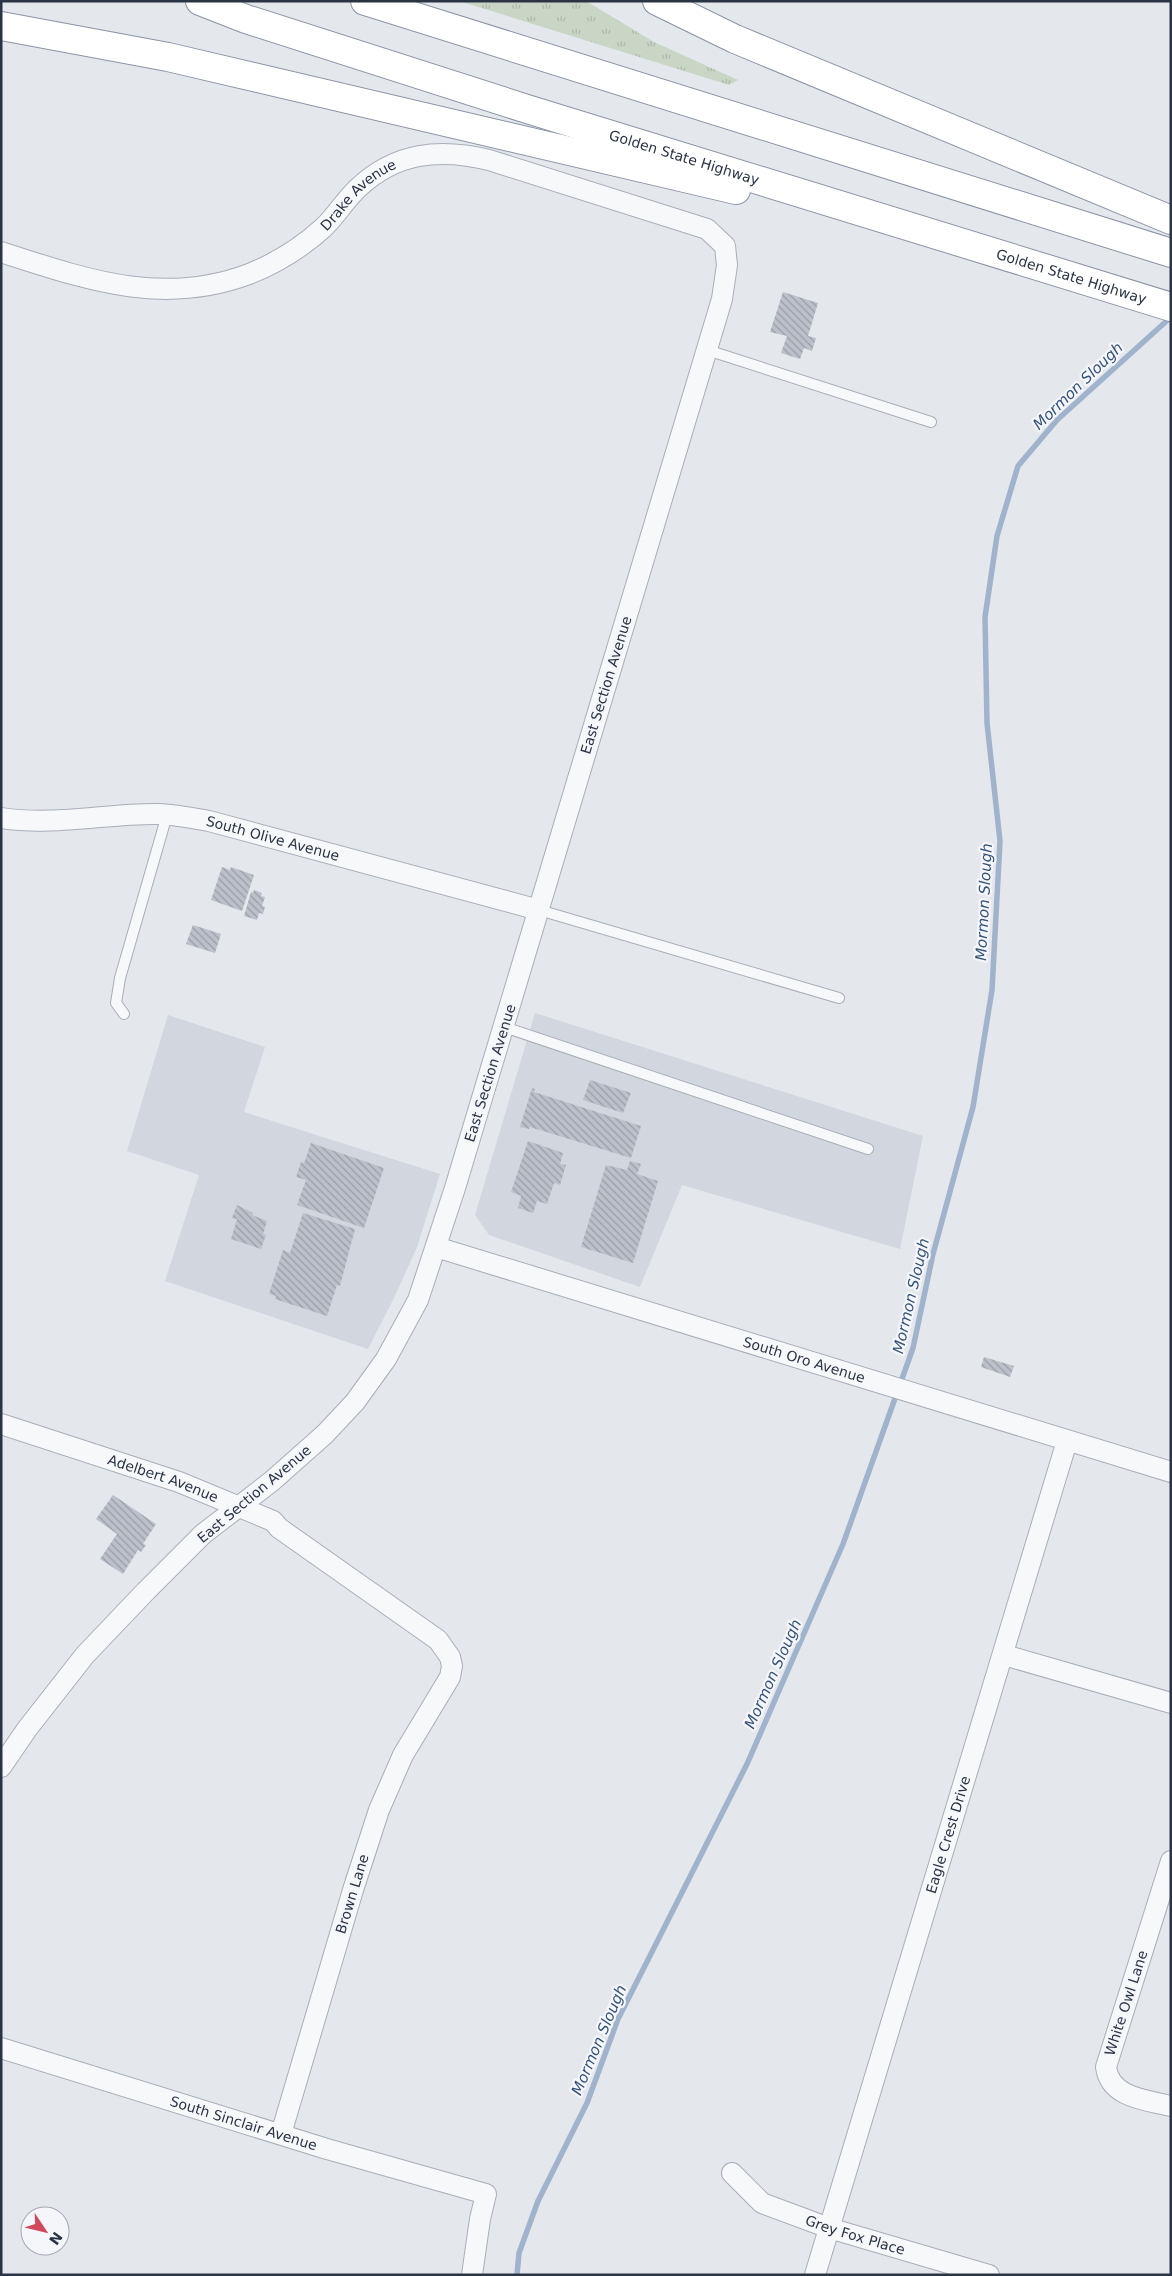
<svg xmlns="http://www.w3.org/2000/svg" width="1172" height="2276" font-family="'DejaVu Sans',sans-serif">
<style>
.built{fill:#d2d6de}
.grass{fill:url(#grass-tufts)}
.lines{fill:none;stroke-linecap:round;stroke-linejoin:round}
.stream{stroke:#9fb4cc;stroke-width:5.5}
.building{fill:url(#building-back-hatch)}
.lane-casing{stroke:#a9aeb7;stroke-width:12}
.street-casing{stroke:#a9aeb7;stroke-width:22}
.highway-casing{stroke:#8b94a3;stroke-width:30}
.lane{stroke:#f7f8fa;stroke-width:10}
.street{stroke:#f7f8fa;stroke-width:20}
.highway{stroke:#fff;stroke-width:28}
.labels{text-anchor:middle;dominant-baseline:central;stroke-width:4.5;stroke-linejoin:round;paint-order:stroke}
.street-label{font-size:14px;fill:#2b3445;stroke:#f4f6f9}
.water-label{font-size:15px;font-style:italic;fill:#34527a;stroke:#f4f6f9}
</style>
<defs>
<pattern id="grass-tufts" width="24" height="20" patternUnits="userSpaceOnUse" patternTransform="scale(1.25)"><rect width="24" height="20" fill="#c9d6c5"/><path d="M3 7l-1-3M5 7V3M7 7l1-3M15 17l-1-3M17 17v-4M19 17l1-3" fill="none" stroke="#adb8ab"/></pattern>
<pattern id="building-back-hatch" width="6" height="6" patternUnits="userSpaceOnUse" patternTransform="scale(1.25)"><rect width="6" height="6" fill="#bbc0ca"/><path d="M-1 5l2 2M0 0l6 6M5-1l2 2" fill="none" stroke="#989da6"/></pattern>
</defs>
<rect width="100%" height="100%" fill="#e4e7ec"/>
<g class="built">
<path d="M535 1013 923 1136 900 1249 682 1185 640 1287 489 1235 475 1215Z"/>
<path d="M168 1015 265 1047 244 1112 440 1174 417 1247 394 1298 368 1349 165 1281 199 1175 127 1151Z"/>
</g>
<path class="grass" d="M459 1H586L654 42 738 80 729 85Z"/>
<g class="lines">
<path class="stream" d="M517 2275 519 2253 538 2201 587 2103 618 2019 747 1764 843 1544 913 1348 933 1254 973 1107 992 990 1000 841 987 723 985 617 997 536 1018 466 1057 420 1171 317"/>
</g>
<g class="building">
<path d="M783 292 818 303 808 336 816 338 812 351 804 348 800 359 781 353 787 336 770 332Z"/>
<path d="M222 867 230 870 231 867 254 875 242 911 211 900Z"/>
<path d="M254 890 262 893 261 896 265 897 262 906 265 907 263 914 259 913 257 920 244 916 251 892 253 893Z"/>
<path d="M193 925 221 934 215 953 186 944Z"/>
<path d="M590 1080 631 1093 623 1113 583 1100Z"/>
<path d="M532 1088 535 1089 534 1092 641 1126 631 1158 530 1127 529 1129 520 1127Z"/>
<path d="M528 1141 563 1153 560 1164 566 1165 560 1185 554 1183 547 1204 537 1201 533 1213 518 1208 521 1196 511 1192Z"/>
<path d="M311 1143 384 1168 364 1228 297 1205 306 1180 296 1177 301 1162 304 1163Z"/>
<path d="M630 1161 641 1164 637 1174 658 1181 633 1263 581 1247 606 1165 627 1170Z"/>
<path d="M237 1205 253 1213 252 1215 267 1221 263 1234 266 1235 261 1249 231 1239 237 1219 232 1218Z"/>
<path d="M303 1213 355 1229 340 1286 337 1285 327 1316 275 1299 276 1296 269 1294 283 1250 290 1253Z"/>
<path d="M984 1357 1014 1366 1010 1377 981 1367Z"/>
<path d="M113 1495 156 1524 143 1544 146 1545 141 1552 138 1550 123 1574 100 1559 117 1534 96 1519Z"/>
</g>
<g class="lines">
<g class="lane-casing">
<g id="lane">
<path d="M707 350 931 422"/>
<path d="M539 910 839 998"/>
<path d="M124 1014 116 1003 120 978 167 815"/>
<path d="M504 1027 868 1149"/>
</g>
</g>
<g class="street-casing">
<g id="street">
<path id="s1" d="M1 252C85 279 162 307 249 274 277 263 301 248 323 228 336 216 345 200 358 188 396 152 440 148 489 160L707 229 725 246 727 265 722 299 455 1188 418 1300 386 1359 355 1402 325 1434 272 1481 203 1534 146 1591 85 1655 27 1729 1 1767"/>
<path id="s2" d="M1 818C53 826 103 814 155 814 173 814 191 818 209 821L539 910"/>
<path id="s3" d="M436 1247 1171 1472"/>
<path id="s4" d="M1 1424 179 1482 273 1521 279 1528 438 1640 450 1657 452 1666 450 1677 403 1755 379 1810 353 1890 281 2134"/>
<path d="M1004 1655 1171 1703"/>
<path d="M1171 1861 1106 2067C1110 2098 1146 2100 1171 2106"/>
<path id="s5" d="M1 2048 327 2149 486 2194 480 2219 472 2275"/>
<path id="s6" d="M732 2173 762 2203 829 2228 989 2275"/>
<path id="s7" d="M815 2275 1067 1441"/>
</g>
</g>
<g class="highway-casing">
<g id="highway">
<path id="s8" d="M200 1 246 19 527 109 1171 307"/>
<path d="M365 1 1171 253"/>
<path d="M657 1 735 39 1171 220"/>
<path d="M1 26 168 57 736 190"/>
</g>
</g>
<use href="#lane" class="lane"/>
<use href="#street" class="street"/>
<use href="#highway" class="highway"/>
</g>
<g class="labels">
<g class="street-label">
<text stroke="none"><textPath href="#s8" startOffset="509">Golden State Highway</textPath></text>
<text stroke="none"><textPath href="#s1" startOffset="391">Drake Avenue</textPath></text>
<text stroke="none"><textPath href="#s8" startOffset="914">Golden State Highway</textPath></text>
<text transform="translate(606 685) rotate(-73)">East Section Avenue</text>
<text stroke="none"><textPath href="#s2" startOffset="275">South Olive Avenue</textPath></text>
<text transform="translate(490 1073) rotate(-73)">East Section Avenue</text>
<text stroke="none"><textPath href="#s3" startOffset="385">South Oro Avenue</textPath></text>
<text stroke="none"><textPath href="#s4" startOffset="171">Adelbert Avenue</textPath></text>
<text transform="translate(254 1494) rotate(-40)">East Section Avenue</text>
<text stroke="none"><textPath href="#s7" startOffset="460">Eagle Crest Drive</textPath></text>
<text transform="translate(352 1894) rotate(-73)">Brown Lane</text>
<text transform="translate(1126 2003) rotate(-72)">White Owl Lane</text>
<text stroke="none"><textPath href="#s5" startOffset="254">South Sinclair Avenue</textPath></text>
<text stroke="none"><textPath href="#s6" startOffset="141">Grey Fox Place</textPath></text>
</g>
<g class="water-label">
<text transform="translate(1078 386) rotate(-44)">Mormon Slough</text>
<text transform="translate(984 902) rotate(-87)">Mormon Slough</text>
<text transform="translate(911 1296) rotate(-77)">Mormon Slough</text>
<text transform="translate(773 1674) rotate(-66)">Mormon Slough</text>
<text transform="translate(599 2040) rotate(-67)">Mormon Slough</text>
</g>
</g>
<rect width="1172" height="2276" fill="none" stroke="#2b3445" stroke-width="5"/>
<g transform="translate(45 2231) rotate(125)"><circle r="24" fill="#f4f6f9" stroke="#a4a8b1"/>
<path d="M0-4L9 19L0 12L-9 19Z" fill="#d1495b"/>
<text y="-8" font-size="14" font-weight="bold" text-anchor="middle" fill="#2b3445">N</text>
</g>
</svg>
